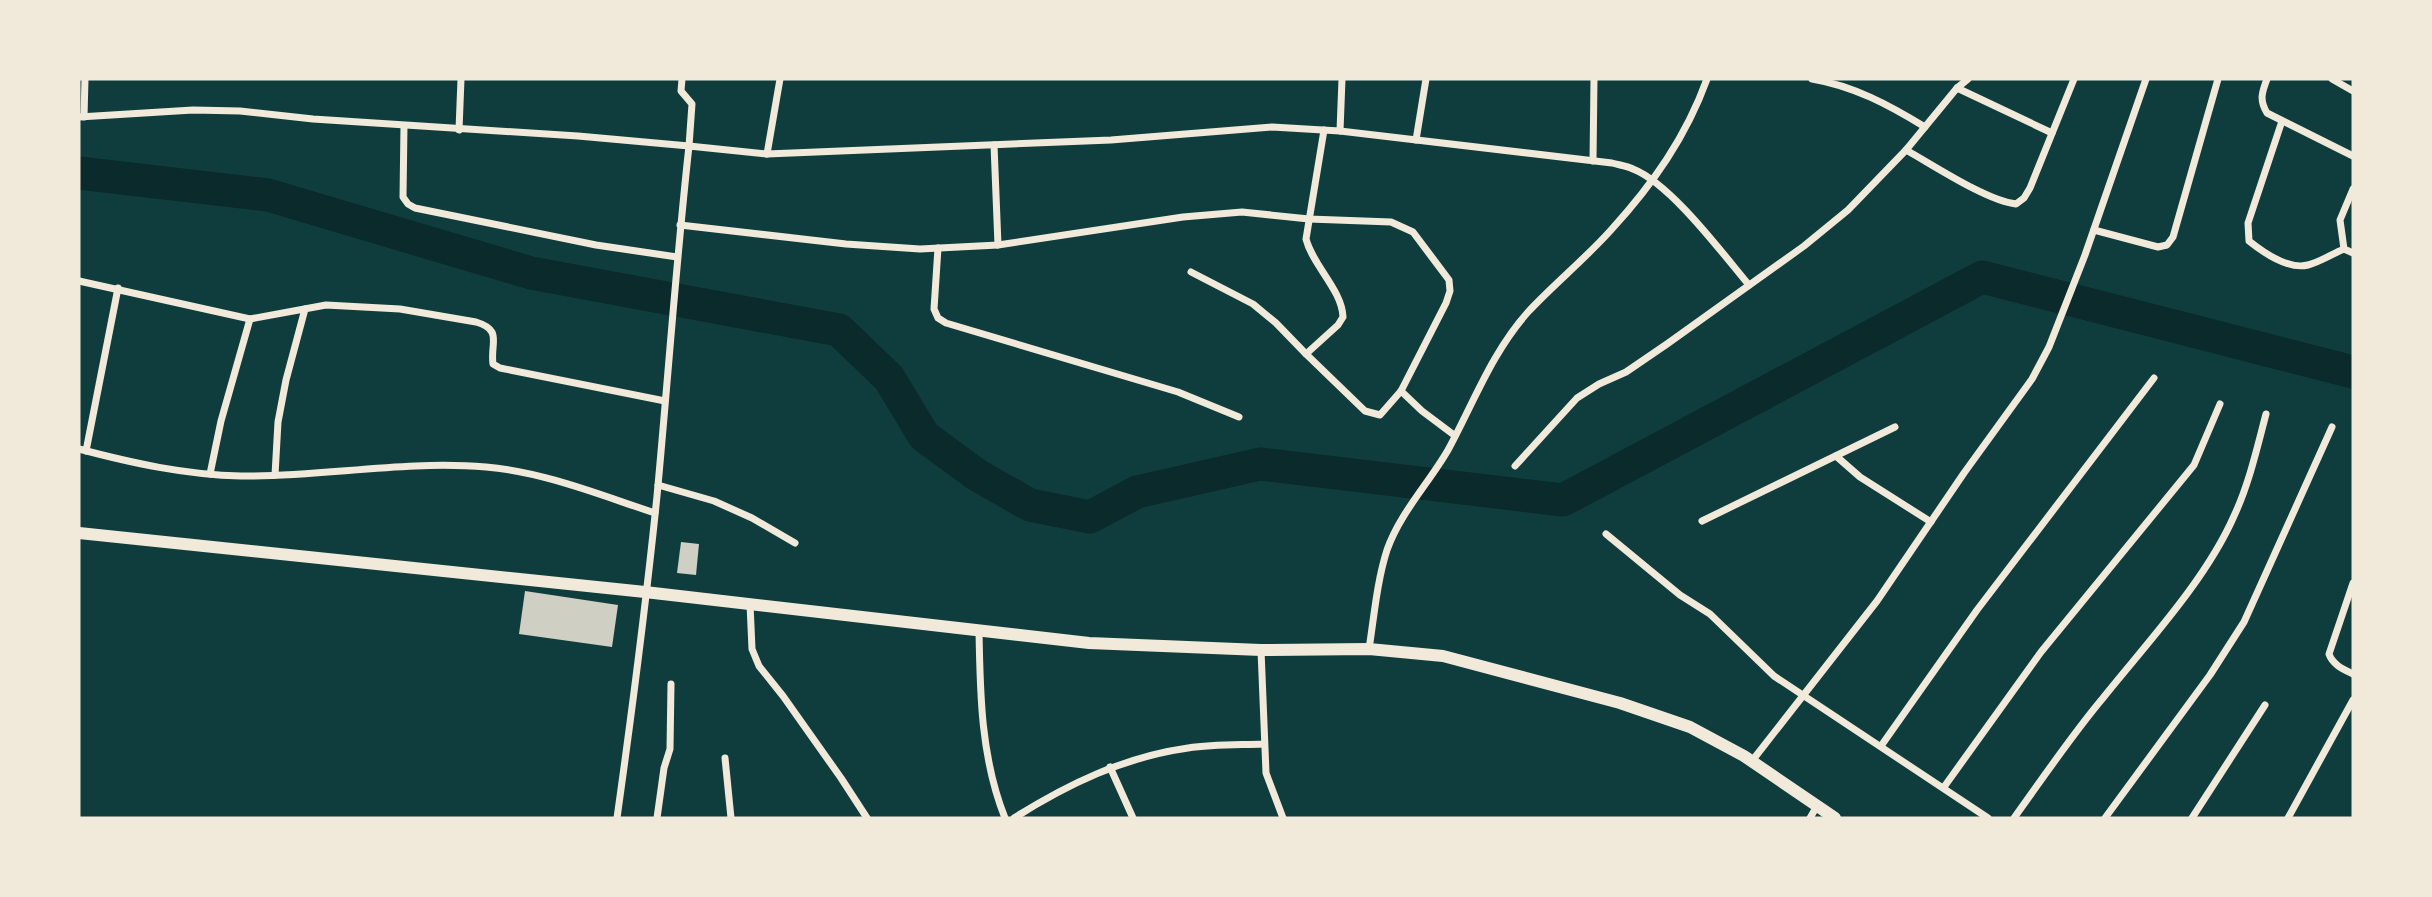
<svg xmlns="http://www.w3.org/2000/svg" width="2432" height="897" font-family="Helvetica,sans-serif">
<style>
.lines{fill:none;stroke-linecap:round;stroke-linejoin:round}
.river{stroke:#0a2a2b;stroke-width:33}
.building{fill:#cfcfc3}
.minor{stroke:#f1e9da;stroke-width:7}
.tertiary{stroke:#f1e9da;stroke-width:12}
</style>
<rect width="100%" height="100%" fill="#0f3d3e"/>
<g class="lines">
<path class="river" d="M79 173 268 195 531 273 839 330 889 378 924 436 977 475 1030 505 1090 517 1137 492 1260 464 1563 500 1982 277 2353 372"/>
</g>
<g class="building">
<path d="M681 542 699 544 696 575 677 573Z"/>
<path d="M525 591 618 605 612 647 519 634Z"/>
</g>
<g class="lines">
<g class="minor">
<path d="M1812 79C1854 86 1889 105 1925 127"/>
<path d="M2267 79C2262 92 2259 100 2267 113L2353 156"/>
<path d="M2332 79 2353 91"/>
<path d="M1957 88 2052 133"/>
<path d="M79 117 193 110 240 111 313 119 578 136 689 146 692 104 681 91 682 79"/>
<path d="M84 117 85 79"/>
<path d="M2282 121 2248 223 2249 241C2264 253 2288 270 2308 265 2320 262 2332 254 2344 249"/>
<path d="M404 126 403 197 408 204 415 208 596 245 677 257"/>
<path d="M459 130 461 79"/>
<path d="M1340 131 1342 79"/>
<path d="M1416 140 1426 79"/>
<path d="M994 145 998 245"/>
<path d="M1906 150C1933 165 1987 201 2016 204L2024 198 2030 188 2074 79"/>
<path d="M767 154 1111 140 1272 127 1340 131 1612 163C1619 165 1627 166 1633 169 1671 184 1722 253 1749 285"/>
<path d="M1593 161 1594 79"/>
<path d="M2353 189 2340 220 2344 249 2353 253"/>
<path d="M680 225 846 244 920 249 998 245 1183 217 1242 212 1309 219 1391 222 1413 232 1449 280 1450 291 1446 303 1401 391 1380 415 1365 411 1306 354 1276 323 1253 304 1191 272"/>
<path d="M2094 230 2158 247 2167 245 2173 237 2218 79"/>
<path d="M938 248 934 309 938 318 946 323 1178 392 1239 417"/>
<path d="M79 281 250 319 326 305 400 309 476 322C503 330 490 343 493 364L500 368 665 401"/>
<path d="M1306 354 1338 325 1343 317C1342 290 1313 266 1306 239L1324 130"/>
<path d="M1401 391 1422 411 1454 435"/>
<path d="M79 449C132 463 186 475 241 476 322 477 404 460 486 467 544 472 600 495 655 513"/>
<path d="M86 451 118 288"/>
<path d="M1836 456 1860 477 1931 522"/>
<path d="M1515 466 1577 398 1599 384 1626 372 1667 344 1804 246 1848 210 1906 150 1957 88 1968 79"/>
<path d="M210 474 221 421 250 319"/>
<path d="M275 475 278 422 286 380 305 309"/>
<path d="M658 485 714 501 752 518 795 543"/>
<path d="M1702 521 1895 427"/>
<path d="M1606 534 1680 595 1710 614 1774 676 1988 818"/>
<path d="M2353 583 2329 654C2333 665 2343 669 2353 674"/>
<path d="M750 604 752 649 759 666 783 696 841 778 867 818"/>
<path d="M979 630C980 694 981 758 1005 818"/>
<path d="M1369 649C1374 617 1377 581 1387 550 1400 513 1429 483 1448 450 1473 404 1492 352 1528 312 1554 284 1585 259 1611 230 1653 184 1686 137 1707 79"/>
<path d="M1261 650 1266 773 1283 818"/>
<path d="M1881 746 1977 610 2154 378"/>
<path d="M725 758 731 818"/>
<path d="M1752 761 1877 601 1964 473 2032 379 2049 347 2085 255 2146 79"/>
<path d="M1110 767 1133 818"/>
<path d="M1944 787 2041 652 2194 465 2220 404"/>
<path d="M617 818C632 711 646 604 657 496 668 379 676 263 689 146L767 154 780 79"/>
<path d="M657 818 664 768 670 749 671 684"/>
<path d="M1014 818C1068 784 1124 757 1188 748 1213 744 1239 745 1264 744"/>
<path d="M1810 818 1817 806"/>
<path d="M2014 818C2043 778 2071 736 2103 698 2147 643 2206 580 2234 516 2249 484 2257 448 2266 414"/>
<path d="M2105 818 2210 675 2244 622 2332 427"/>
<path d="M2192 818 2265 705"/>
<path d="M2288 818 2353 700"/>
</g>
<path class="tertiary" d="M79 533 645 592 1089 643 1261 650 1369 649 1443 656 1620 703 1690 727 1744 756 1835 818"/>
</g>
<rect width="2432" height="897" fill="none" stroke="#f1e9da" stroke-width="161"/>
</svg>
